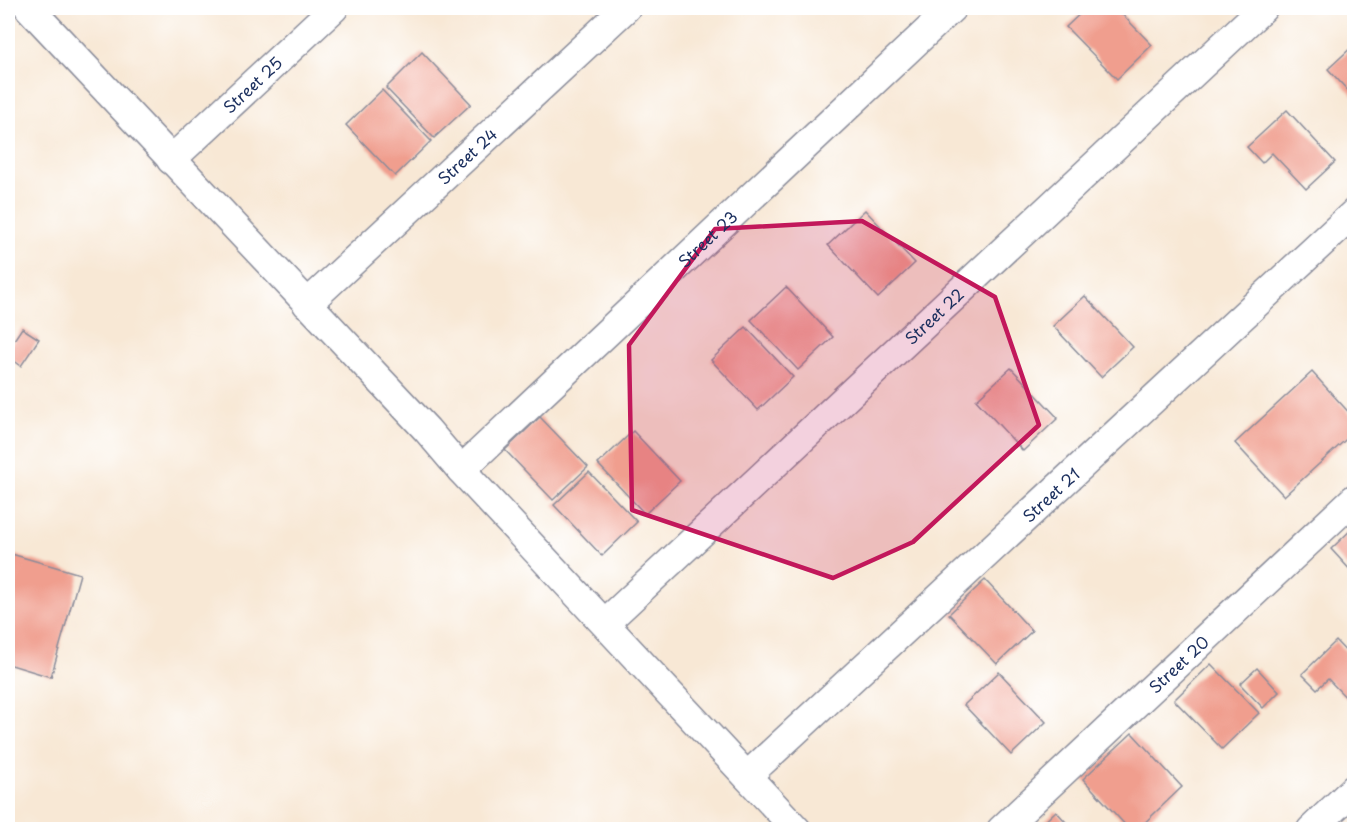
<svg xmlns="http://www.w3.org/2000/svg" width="1362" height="837" font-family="'Playpen Sans',sans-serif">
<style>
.building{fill:#f09e8e}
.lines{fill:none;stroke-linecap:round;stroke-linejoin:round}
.minor-casing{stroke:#8a8c9a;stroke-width:31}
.minor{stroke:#fff;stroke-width:28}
.marked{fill:#c2185b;fill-opacity:0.2;stroke:#c2185b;stroke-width:4.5;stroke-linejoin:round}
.labels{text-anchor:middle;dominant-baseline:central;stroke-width:4.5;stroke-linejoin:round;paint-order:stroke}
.street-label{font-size:16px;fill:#1b2f5e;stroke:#fff}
</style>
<rect width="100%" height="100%" fill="#fff"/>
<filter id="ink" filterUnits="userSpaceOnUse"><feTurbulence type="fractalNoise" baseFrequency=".0167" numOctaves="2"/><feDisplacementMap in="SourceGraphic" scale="12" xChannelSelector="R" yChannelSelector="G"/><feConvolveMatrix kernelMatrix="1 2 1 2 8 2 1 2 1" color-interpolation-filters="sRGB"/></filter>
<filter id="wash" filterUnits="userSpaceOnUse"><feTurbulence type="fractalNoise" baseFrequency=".008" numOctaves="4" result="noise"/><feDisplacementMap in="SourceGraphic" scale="24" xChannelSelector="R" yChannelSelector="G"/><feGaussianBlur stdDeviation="1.35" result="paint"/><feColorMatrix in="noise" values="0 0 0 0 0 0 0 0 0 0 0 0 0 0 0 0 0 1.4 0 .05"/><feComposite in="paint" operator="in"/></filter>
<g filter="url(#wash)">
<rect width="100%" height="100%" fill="#f8e8d5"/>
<g id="blocks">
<g class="building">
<path d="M1086 8H1116L1152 45 1117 79 1066 27Z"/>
<path d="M1354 45V97L1328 69Z"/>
<path d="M422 52 471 104 434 138 386 88Z"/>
<path d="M382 90 431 141 395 176 346 125Z"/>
<path d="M1287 110 1335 162 1306 189 1272 153 1262 163 1247 147Z"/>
<path d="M865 210 915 263 878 298 828 245Z"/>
<path d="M786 287 833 337 798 370 751 320Z"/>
<path d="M1085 296 1133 347 1101 377 1053 326Z"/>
<path d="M746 327 793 377 758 410 711 360Z"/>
<path d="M22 328 39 339 21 366 8 356V349Z"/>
<path d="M1011 368 1058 418 1023 451 976 400Z"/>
<path d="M1312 372 1354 418V432L1284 496 1235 443Z"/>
<path d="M540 417 588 467 553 500 505 450Z"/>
<path d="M633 431 680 481 645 514 598 464Z"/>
<path d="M589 472 637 522 602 556 554 505Z"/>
<path d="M1354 527V574L1331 549Z"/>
<path d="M8 553 80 574 51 677 8 664Z"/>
<path d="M985 580 1032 631 997 664 949 614Z"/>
<path d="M1336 641 1354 660V706L1328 679 1317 689 1302 674Z"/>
<path d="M1211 664 1259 713 1222 749 1174 700Z"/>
<path d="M1257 668 1279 692 1263 708 1240 684Z"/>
<path d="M999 672 1046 722 1011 755 964 705Z"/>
<path d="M1132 733 1182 787 1137 830H1130L1083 779Z"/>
<path d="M1056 811 1073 830H1036Z"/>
</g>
</g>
</g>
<g filter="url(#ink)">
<use href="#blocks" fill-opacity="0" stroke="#8a8c9a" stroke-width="1.5"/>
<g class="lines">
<g class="minor-casing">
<g id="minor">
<path d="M29 8 427 430 461 470 797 830"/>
<path id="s1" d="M171 160 334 8"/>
<path id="s2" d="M307 304 626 8"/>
<path id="s3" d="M461 470 952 8"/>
<path id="s4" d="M605 623 1263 8"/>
<path id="s5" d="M747 776 1354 213"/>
<path id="s6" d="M1001 830 1354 499"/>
<path d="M1311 830 1354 789"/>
</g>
</g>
<use href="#minor" class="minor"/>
</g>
</g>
<path class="marked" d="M862 221 995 297 1039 425 913 542 833 578 632 510 629 345 715 229Z"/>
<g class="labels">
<g class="street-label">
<text stroke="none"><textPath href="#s1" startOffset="111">Street 25</textPath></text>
<text stroke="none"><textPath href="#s2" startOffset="218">Street 24</textPath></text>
<text stroke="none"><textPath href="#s3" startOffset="338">Street 23</textPath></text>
<text stroke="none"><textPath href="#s4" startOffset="450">Street 22</textPath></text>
<text stroke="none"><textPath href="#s5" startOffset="414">Street 21</textPath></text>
<text stroke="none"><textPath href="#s6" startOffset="243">Street 20</textPath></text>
</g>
</g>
<rect width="1362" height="837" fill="none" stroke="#fff" stroke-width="30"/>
</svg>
